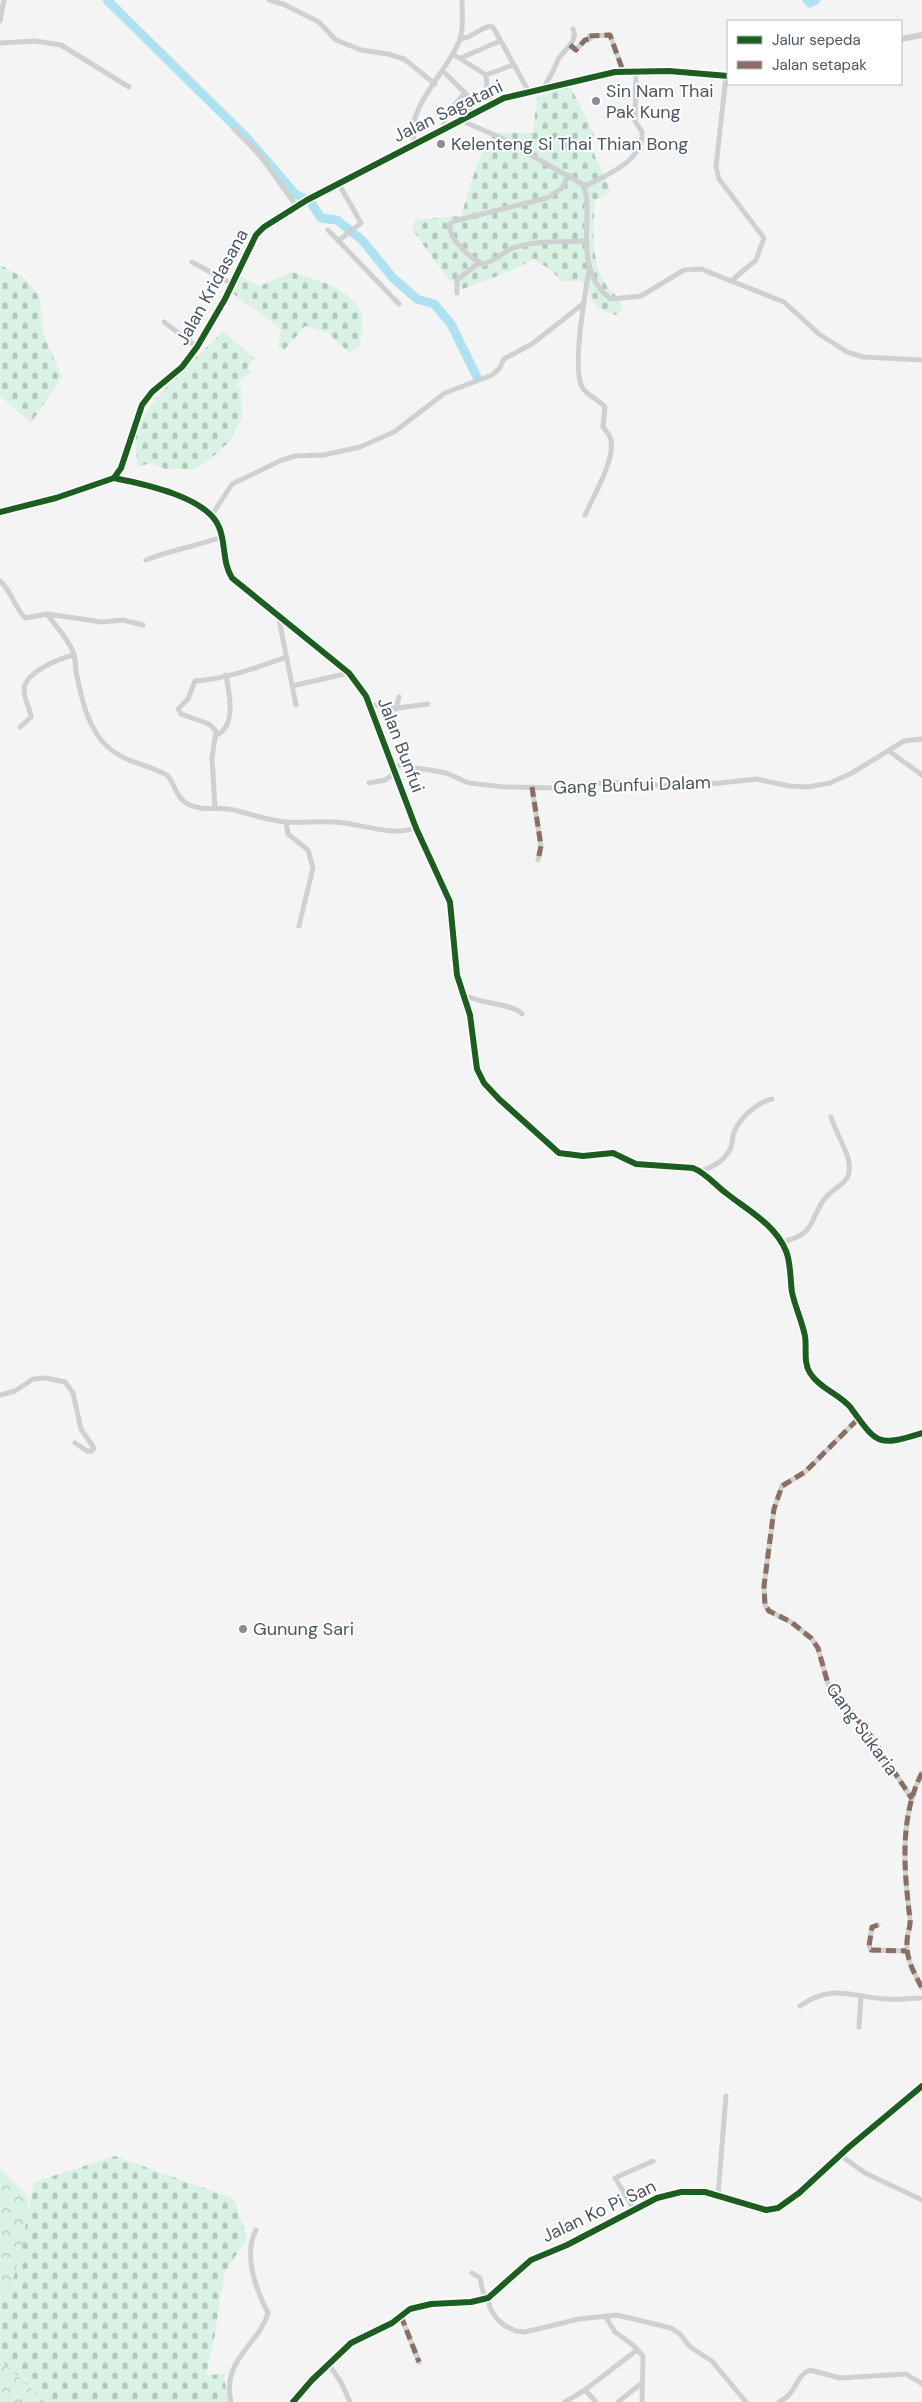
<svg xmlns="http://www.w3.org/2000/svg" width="922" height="2402" font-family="'DM Sans',sans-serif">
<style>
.forest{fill:url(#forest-crowns)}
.cemetery{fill:url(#cemetery-stones)}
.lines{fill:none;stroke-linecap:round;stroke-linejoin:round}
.river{stroke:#aee2f0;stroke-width:9}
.minor{stroke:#ced0d2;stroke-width:5}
.tertiary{stroke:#ced0d2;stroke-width:6}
.quiet{stroke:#8d6e63;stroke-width:5;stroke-dasharray:10 5;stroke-linecap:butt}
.cycleway-casing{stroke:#fff;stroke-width:9}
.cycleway{stroke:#1b5e20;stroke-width:6}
.poi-dot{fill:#868d94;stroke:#fff;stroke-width:2}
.labels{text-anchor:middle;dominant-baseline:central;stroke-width:4;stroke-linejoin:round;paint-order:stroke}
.poi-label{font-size:18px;fill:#4a5661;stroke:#fff;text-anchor:start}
.street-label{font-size:18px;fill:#4a5661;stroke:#fff}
</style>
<defs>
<pattern id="forest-crowns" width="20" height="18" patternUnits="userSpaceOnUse" patternTransform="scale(1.25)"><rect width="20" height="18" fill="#d9f2e3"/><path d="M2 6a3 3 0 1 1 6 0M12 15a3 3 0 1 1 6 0" fill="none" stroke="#b2c7bb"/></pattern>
<pattern id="cemetery-stones" width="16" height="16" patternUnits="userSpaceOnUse" patternTransform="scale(1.25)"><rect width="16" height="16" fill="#d9f2e3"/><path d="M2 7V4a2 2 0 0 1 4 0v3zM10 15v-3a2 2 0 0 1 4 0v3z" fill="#b2c7bb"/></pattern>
</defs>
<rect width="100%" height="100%" fill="#f4f4f4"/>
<path class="forest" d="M0 2169 28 2197 26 2290 47 2402H0Z"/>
<g class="cemetery">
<path d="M570 86 594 134 589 143 611 191 595 200C593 229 590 260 606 285 614 297 619 293 623 310L616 315 597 308 582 281H561L552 271 534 259 508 272 463 289 448 279 412 229 415 220 461 216 476 167 491 133H533L537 97Z"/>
<path d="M0 265 24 278 40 297 43 333 62 377 31 423 0 396Z"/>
<path d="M292 272C316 280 350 287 361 313 364 321 361 336 360 345L350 353 328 333 305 326 285 349 278 348 281 329 231 292 238 275 260 286Z"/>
<path d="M223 331 254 358 247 368 252 371 235 385 241 387 242 418 229 442 209 460 194 469H165L150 463 138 467C137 457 135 446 136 436 137 408 202 354 223 331Z"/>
<path d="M115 2156 234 2199 247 2238 224 2274 215 2334 206 2375 224 2374 228 2402H45L1 2360 0 2304 11 2287 20 2254 34 2182Z"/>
</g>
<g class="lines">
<g class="river">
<path d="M107 0 248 139 295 194 310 201 321 218 337 220 362 240 393 278 417 299 434 304 451 324 477 377"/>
<path d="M807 0 810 3 816 0"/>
</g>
<g class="minor">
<path d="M269 0 283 4 319 22 336 40 361 50 388 54 404 59 435 84"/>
<path d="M0 21 4 0"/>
<path d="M460 39C472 39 483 24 493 27L529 92"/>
<path d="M0 43 35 41 61 45 129 87"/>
<path d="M570 45 576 50 585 40 590 39 589 36 610 35 623 71"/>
<path d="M453 54 486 75"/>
<path d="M461 58 500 41"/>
<path d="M443 71 467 95 471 114"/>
<path d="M726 76 716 167 719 179 764 238 756 260 731 281"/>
<path d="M542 89C550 79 553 71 558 60 563 50 579 42 573 29"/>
<path d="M492 103 487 88 486 75 513 65"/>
<path d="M460 120 499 137 582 184C588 194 587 203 587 214 586 244 583 279 611 299L641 296 684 270 701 269 784 302 819 334 847 352 863 357 922 360"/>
<path d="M443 128 446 115 465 93"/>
<path d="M234 129 260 155 297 207"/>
<path d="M415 143C402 111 450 69 460 39 464 27 462 12 462 0"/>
<path d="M569 175 562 188 547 198 454 221 450 224C448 240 470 257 482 264 494 263 502 252 513 248 535 240 563 242 586 241"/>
<path d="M584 187C605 175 644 162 642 132L635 121 636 71"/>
<path d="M328 230 399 304"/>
<path d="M338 241 361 223 339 184"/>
<path d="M192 262 232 284"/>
<path d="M457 293V280L480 262"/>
<path d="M164 322 197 347"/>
<path d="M114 478C144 484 207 497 219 527 226 543 222 562 232 578L349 673 366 696 416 828 450 902 457 975 470 1015 477 1069 484 1083 499 1099 559 1153 583 1156 613 1153 636 1164 693 1168C706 1173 715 1185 726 1193 747 1210 775 1224 786 1251 791 1263 790 1279 792 1292 795 1307 802 1321 805 1336 807 1348 803 1362 810 1373 820 1389 840 1394 851 1408 877 1444 877 1447 922 1433"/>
<path d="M212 515 232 484 282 460 295 456 324 455 360 447 394 432 445 393 492 375 499 369 504 359 532 344 584 303"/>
<path d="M585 515C593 497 615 460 611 440 610 435 606 431 603 427L605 407C598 399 586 395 582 387 572 369 585 292 589 271"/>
<path d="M146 560C171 550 197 546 222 537"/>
<path d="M0 581C12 591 16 612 26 618L47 614C56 627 68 638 73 652 76 659 75 665 76 671 81 697 88 731 109 748 126 763 151 765 168 776 176 786 176 799 190 805 202 811 215 807 228 809 247 812 267 821 287 822 306 823 325 820 344 823 368 826 392 836 416 828"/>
<path d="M47 614 102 622 123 620 143 625"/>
<path d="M278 615 296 705"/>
<path d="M292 686 349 673"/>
<path d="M369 704 396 709 399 697"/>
<path d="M398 708 428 704"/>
<path d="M20 727 31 717C30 708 24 699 24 690 24 672 61 658 74 655"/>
<path d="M217 735C237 725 229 693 226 675"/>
<path d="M889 751 922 775"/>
<path d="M393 765 430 770 446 773 469 783 504 787 557 788 611 782 684 787 756 779 789 786 808 787 830 783 852 773 904 741 922 739"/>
<path d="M369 783 385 780 395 773"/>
<path d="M532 787 541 846 538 860"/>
<path d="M215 808 212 758 216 731 209 724 181 714 178 709 188 699 195 681C226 679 256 668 287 657"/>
<path d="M286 822 288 834 308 850 313 868 299 926"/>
<path d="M463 994C478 1004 516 1004 522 1014"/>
<path d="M701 1171C713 1167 726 1160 731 1147 733 1142 732 1137 734 1132 740 1118 757 1102 772 1099"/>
<path d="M780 1242C819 1235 808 1217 827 1196 838 1184 852 1183 849 1163 848 1151 835 1131 831 1117"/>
<path d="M0 1395 15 1391 33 1379 46 1378 65 1382 73 1393 81 1429 94 1448 92 1451H87L75 1443"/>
<path d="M857 1420 805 1472 782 1486 774 1509 764 1586 765 1605 769 1611 791 1622 811 1638 818 1648 828 1684 870 1735 912 1799"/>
<path d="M922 1773C899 1817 904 1871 910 1919 911 1926 907 1934 907 1942 906 1959 914 1973 922 1988"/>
<path d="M878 1925 872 1927 869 1946 871 1950 907 1951"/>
<path d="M800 2006C833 1983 851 1997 887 1999 898 2000 910 1998 922 1998"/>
<path d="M859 2027 861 1996"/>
<path d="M840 2155 865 2173 922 2200"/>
<path d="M718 2195 726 2096"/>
<path d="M634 2209 615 2178 653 2161"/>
<path d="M472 2273 480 2278 483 2292 488 2298 490 2308 497 2319 505 2326 516 2331 525 2332 579 2319 617 2315 671 2328 680 2334 690 2347 712 2361 746 2402"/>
<path d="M401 2316 419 2362"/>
<path d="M605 2316 615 2332 633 2345 643 2356 642 2402"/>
<path d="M329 2365 341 2382 350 2402"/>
<path d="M585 2390 596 2402"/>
<path d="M231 2402C221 2359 259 2345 268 2313 256 2290 243 2255 256 2230"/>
<path d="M293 2402 312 2380 351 2343 392 2323 410 2309 431 2304 471 2302 488 2298 531 2260 567 2245 657 2198 681 2192H705L766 2210 778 2208 799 2193 849 2147 922 2086"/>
<path d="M565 2402 585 2390 637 2350"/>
<path d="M618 2402 642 2383"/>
<path d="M779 2402C798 2393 795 2375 810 2370L840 2378 906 2374 922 2384"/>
</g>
<g class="tertiary">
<path d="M901 39 922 35"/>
<path d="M0 512 56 498 114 478 121 468 142 405 152 392 182 367 197 347 225 299 256 235 264 227 307 200 504 98 615 72 669 71 728 76"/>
</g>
<g class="quiet">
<path d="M570 45 576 50 585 40 590 39 589 36 610 35 623 71"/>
<path d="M532 787 541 846 538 860"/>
<path d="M857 1420 805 1472 782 1486 774 1509 764 1586 765 1605 769 1611 791 1622 811 1638 818 1648 828 1684 870 1735 912 1799"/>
<path d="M922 1773C899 1817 904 1871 910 1919 911 1926 907 1934 907 1942 906 1959 914 1973 922 1988"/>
<path d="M878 1925 872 1927 869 1946 871 1950 907 1951"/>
<path d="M401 2316 419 2362"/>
</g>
<g class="cycleway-casing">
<g id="cycleway">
<path d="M114 478C144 484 207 497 219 527 226 543 222 562 232 578L349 673 366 696 416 828 450 902 457 975 470 1015 477 1069 484 1083 499 1099 559 1153 583 1156 613 1153 636 1164 693 1168C706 1173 715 1185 726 1193 747 1210 775 1224 786 1251 791 1263 790 1279 792 1292 795 1307 802 1321 805 1336 807 1348 803 1362 810 1373 820 1389 840 1394 851 1408 877 1444 877 1447 922 1433"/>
<path d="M0 512 56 498 114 478 121 468 142 405 152 392 182 367 197 347 225 299 256 235 264 227 307 200 504 98 615 72 669 71 728 76"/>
<path d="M293 2402 312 2380 351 2343 392 2323 410 2309 431 2304 471 2302 488 2298 531 2260 567 2245 657 2198 681 2192H705L766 2210 778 2208 799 2193 849 2147 922 2086"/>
</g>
</g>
<use href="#cycleway" class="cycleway"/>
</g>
<g class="poi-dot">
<circle cx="596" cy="101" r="5"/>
<circle cx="441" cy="144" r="5"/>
<circle cx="243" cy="1629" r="5"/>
</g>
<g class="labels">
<g class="poi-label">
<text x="606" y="91">Sin Nam Thai<tspan x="606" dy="21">Pak Kung</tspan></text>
<text x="451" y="144">Kelenteng Si Thai Thian Bong</text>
<text x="253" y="1629">Gunung Sari</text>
</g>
<g class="street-label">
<text transform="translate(448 111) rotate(-26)">Jalan Sagatani</text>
<text transform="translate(212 287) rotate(-61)">Jalan Kridasana</text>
<text transform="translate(401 745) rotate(69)">Jalan Bunfui</text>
<text transform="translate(632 785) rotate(-2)">Gang Bunfui Dalam</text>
<text transform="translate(862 1729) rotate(54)">Gang Sukaria</text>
<text transform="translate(599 2211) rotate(-25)">Jalan Ko Pi San</text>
</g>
</g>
<rect x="727" y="20" width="175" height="65" fill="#ffffff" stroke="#b7bbc0"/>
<rect x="737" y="36" width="25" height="8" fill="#1b5e20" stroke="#b7bbc0"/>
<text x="772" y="45" font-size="15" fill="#4a5661">Jalur sepeda</text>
<rect x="737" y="61" width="25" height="8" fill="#8d6e63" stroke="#b7bbc0"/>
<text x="772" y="70" font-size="15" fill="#4a5661">Jalan setapak</text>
</svg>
